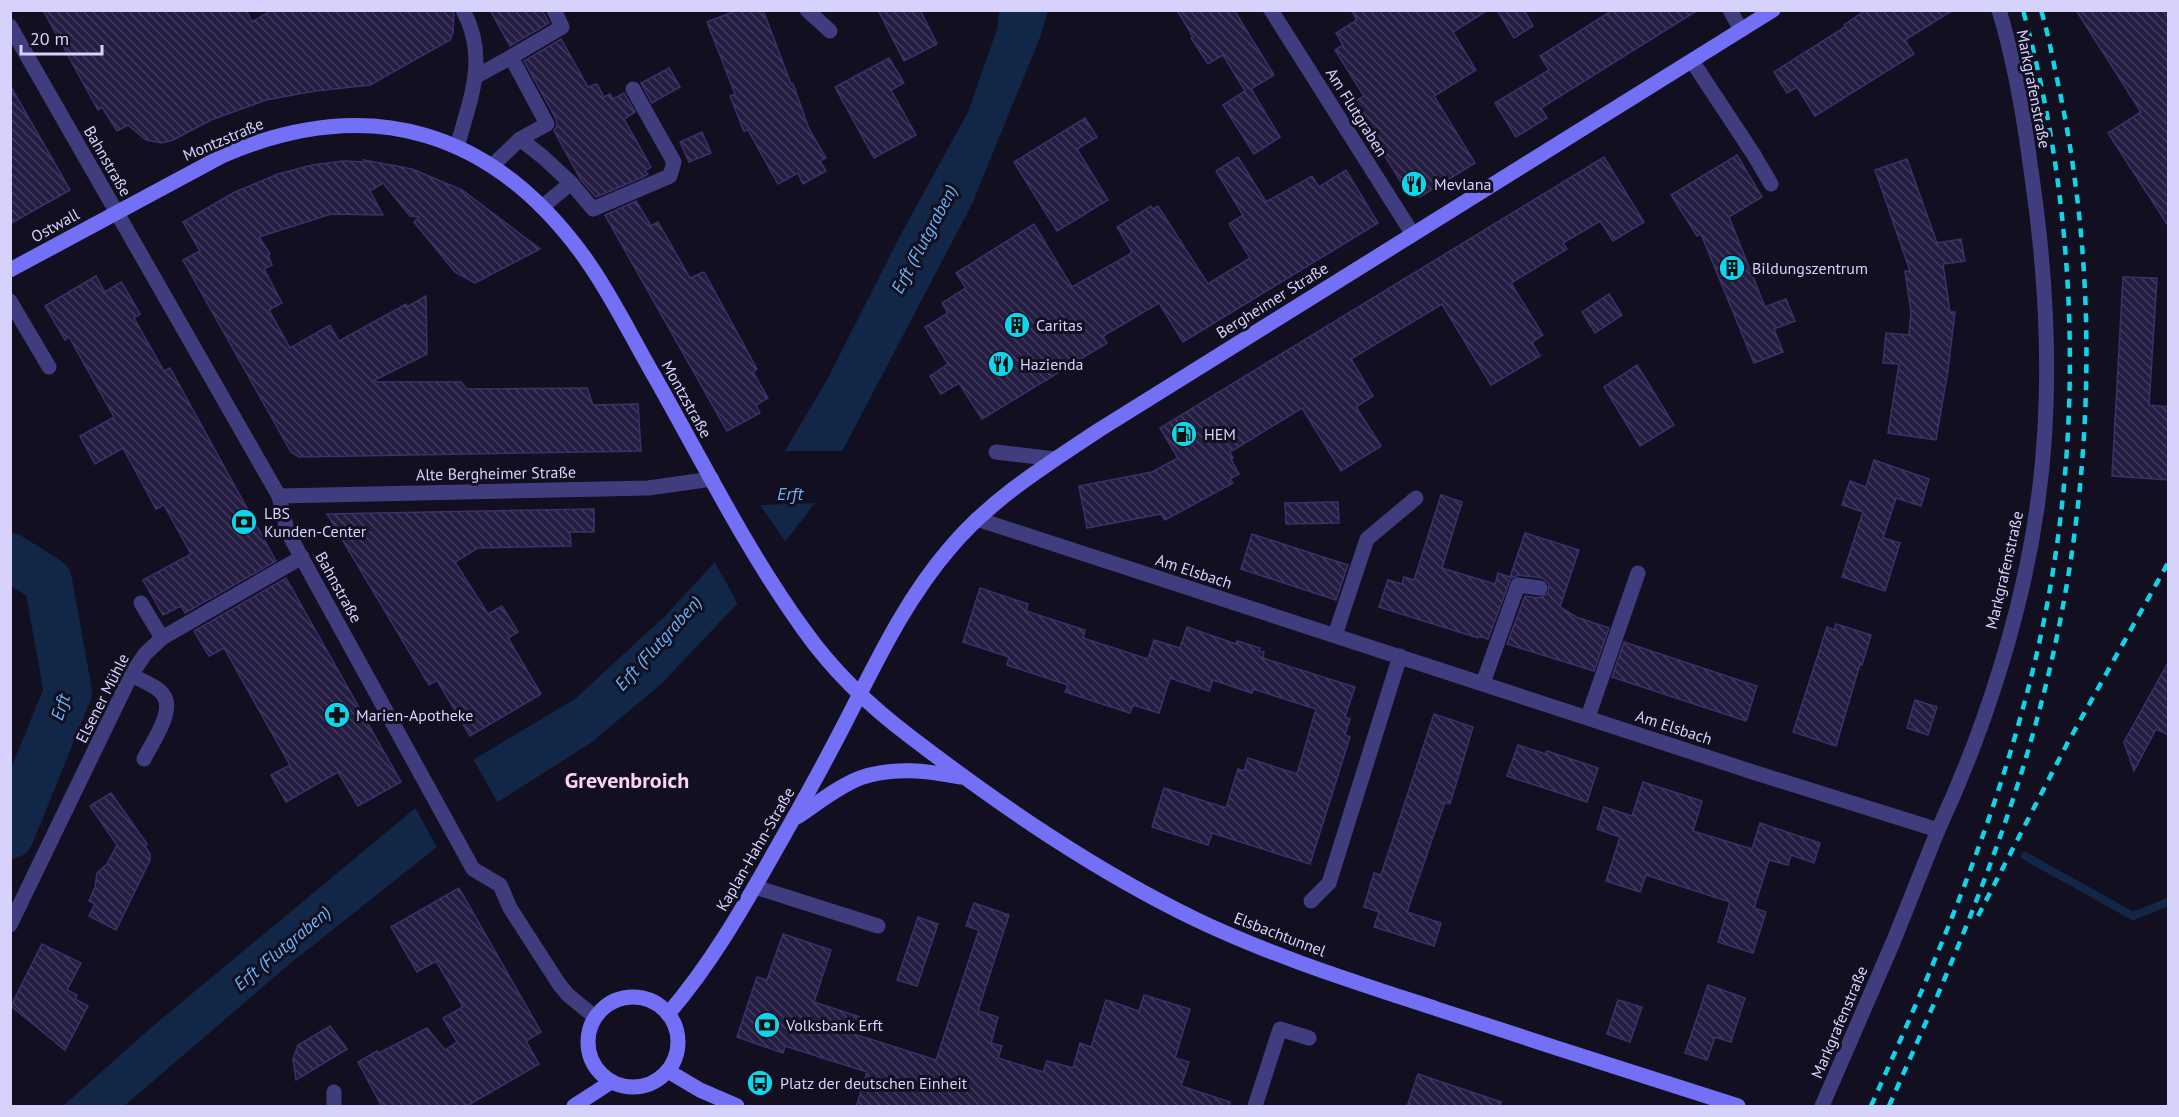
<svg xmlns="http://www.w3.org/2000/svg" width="2179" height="1117" font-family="'PT Sans',sans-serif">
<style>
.water{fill:#122747}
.pier{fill:#120f21}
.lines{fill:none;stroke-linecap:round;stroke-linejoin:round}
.stream{stroke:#122747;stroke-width:8}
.river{stroke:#122747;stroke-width:48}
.building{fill:url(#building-back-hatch);stroke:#3c306b;stroke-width:1.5}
.lane{stroke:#3f3d7d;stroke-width:15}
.street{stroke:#3f3d7d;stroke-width:15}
.secondary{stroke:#7370f5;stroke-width:15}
.rail{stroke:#10d5ea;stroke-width:4.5;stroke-dasharray:9 8;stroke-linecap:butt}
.labels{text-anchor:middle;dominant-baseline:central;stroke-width:6;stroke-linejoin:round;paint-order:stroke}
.street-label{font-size:16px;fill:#d7d2fc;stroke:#120f21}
.poi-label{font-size:16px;fill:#d7d2fc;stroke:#120f21;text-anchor:start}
.water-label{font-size:18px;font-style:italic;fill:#68b4f5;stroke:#120f21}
.district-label{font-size:22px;font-weight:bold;fill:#fcd4ee;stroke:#120f21}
</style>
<defs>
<pattern id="building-back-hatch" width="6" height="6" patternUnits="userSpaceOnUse" patternTransform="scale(1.5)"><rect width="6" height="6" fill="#241c41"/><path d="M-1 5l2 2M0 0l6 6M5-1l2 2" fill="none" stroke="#433c5d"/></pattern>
</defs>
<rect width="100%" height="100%" fill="#120f21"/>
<path class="water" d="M999 11H1048L1041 35 972 204 815 503 738 603 661 684 592 742 498 802 437 847 292 962 124 1106H63L152 1027 473 760 575 699 666 615 715 562 785 451 828 378 900 236 968 112 997 29Z"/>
<g class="pier">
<path d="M782 451H846L819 503 760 505 788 545 739 606 713 559Z"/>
<path d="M472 757 499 805 438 849 414 806Z"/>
</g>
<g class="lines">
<path class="stream" d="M2025 856 2133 916 2168 902"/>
<path class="river" d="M10 557 48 581 68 692 10 835"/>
</g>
<g class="building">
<path d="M43 10H246L252 22 272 10H453L454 15 453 32 450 40 370 85 315 91 266 100 211 120 173 140 162 143 146 140 128 125 117 131 102 107 98 110Z"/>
<path d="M490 10H542L549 23 510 46Z"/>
<path d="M738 10H763L791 84H793L809 129 826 158 820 161 826 171 803 184 798 173 778 184 748 130 744 131 730 96 735 94 707 22Z"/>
<path d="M878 10H920L937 44 904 61Z"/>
<path d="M1177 10H1234L1274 75 1251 89 1280 137 1254 154 1223 105 1245 91 1223 55 1208 64 1191 38 1193 37Z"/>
<path d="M1351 10H1488L1453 32 1476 70 1434 96 1475 163 1420 197 1409 195 1352 103 1364 96 1335 50 1343 45 1336 33 1357 20Z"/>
<path d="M1497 10H1524L1533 26 1514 38Z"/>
<path d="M1613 10H1698L1541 108 1547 118 1516 137 1495 103 1549 70 1540 56Z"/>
<path d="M1866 10H1953L1905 40 1914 54 1815 116 1797 87 1787 93 1774 72 1845 27 1844 25Z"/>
<path d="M2076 10H2169V227L2108 133 2141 112Z"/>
<path d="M561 39 588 87 597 84 604 97 610 94 613 99 624 93 635 112 624 119 651 167 645 171 648 174 641 178 596 197 581 180 554 131 557 125 556 119 524 61Z"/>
<path d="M889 58 904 83 891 90 916 135 874 158 835 87Z"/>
<path d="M669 68 680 87 652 103 641 83Z"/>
<path d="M10 85 70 190 10 224Z"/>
<path d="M1085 118 1097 137 1077 149 1108 200 1057 231 1014 162Z"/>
<path d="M702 132 711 153 689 162 680 142Z"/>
<path d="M1737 155 1762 197 1729 217 1765 307 1786 299 1795 321 1774 329 1783 352 1754 363 1701 234 1697 236 1671 195Z"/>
<path d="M1238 157 1266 202 1312 176 1319 187 1346 170 1378 223 1183 342 1159 303 1103 336 1107 343 982 419 959 383 941 394 930 376 948 364 925 327 948 313 942 303 966 288 956 273 1034 224 1072 287 1130 254 1132 252 1117 227 1151 206 1153 209 1158 206 1208 284 1250 258 1229 224 1243 215 1216 171Z"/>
<path d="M1604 157 1644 222 1613 241 1600 221 1563 243 1567 249 1511 283 1543 335 1532 342 1540 356 1491 385 1442 304 1351 359 1373 396 1356 407 1381 446 1341 471 1302 408 1230 452 1233 458 1231 459 1239 474 1230 479 1233 483 1165 520 1161 514 1087 528 1079 486 1152 472 1178 458 1160 428Z"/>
<path d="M1907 159 1937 243 1961 239 1965 261 1943 264 1950 312H1955L1948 370 1936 440 1888 433 1899 364 1883 363 1886 333 1909 335 1911 312 1905 271H1910L1875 170Z"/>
<path d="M364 160 412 169 462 190 540 249 475 283 455 272 414 222 419 217 410 216 383 183 370 191 383 215 331 214 259 237 270 254 268 255 272 265 264 269 282 303 269 310 290 348 330 325 339 341 406 304 407 307 426 296 427 354 371 382H461L467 389 587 388 593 405 638 404 641 451 299 457 291 452 183 260 200 251 183 222 235 192 278 174 312 165 343 161 366 162Z"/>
<path d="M636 201 651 226 658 222 690 278 704 272 757 369 753 372 768 398 756 405 760 413 727 431 605 215Z"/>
<path d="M96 276 105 292 121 282 125 288 140 314 134 318 164 371 170 368 276 561 185 613 181 606 163 615 143 580 191 554 164 505 156 509 123 448 95 464 80 436 114 417 69 337 65 340 45 306Z"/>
<path d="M2123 277 2157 278 2149 405 2169 407V480L2112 476Z"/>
<path d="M1609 294 1622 315 1595 333 1582 312Z"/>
<path d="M1637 365 1674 425 1640 446 1604 387Z"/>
<path d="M1874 460 1929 479 1921 506 1896 498 1883 538 1900 543 1885 591 1842 577 1863 512 1842 505 1850 481 1866 487Z"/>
<path d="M1441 495 1462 502 1442 568 1495 584 1498 573 1510 577 1525 533 1579 550 1560 607 1576 617 1609 628 1594 671 1507 644 1525 596 1539 598 1548 593 1549 584 1542 578 1519 575 1511 578 1488 639 1478 636V638L1379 607 1388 580 1402 584 1404 577 1414 580Z"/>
<path d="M1338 502 1339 523 1286 524 1285 503Z"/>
<path d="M594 509V532H570L571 546 478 548 455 562 488 614 502 606 518 632 508 638 541 694 470 736 437 680 429 685 327 514Z"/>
<path d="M1252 534 1348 565 1336 600 1241 569Z"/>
<path d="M286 578 401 782 358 806 338 772 286 802 271 775 290 765 224 648 209 656 194 631Z"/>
<path d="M980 588 1028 604 1026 611 1085 630 1083 638 1148 659 1154 640 1180 648 1187 627 1236 644 1237 641 1260 648 1259 651 1264 652 1263 658 1355 687 1345 717 1350 719 1345 735 1350 737 1310 864 1212 833 1208 845 1152 827 1164 788 1226 808 1238 769 1244 771 1248 758 1297 774 1316 709 1253 689 1252 693 1213 680 1209 691 1170 678 1159 713 1133 705 1130 713 1065 692 1068 685 1007 665 1009 657 963 642Z"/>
<path d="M1836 624 1871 635 1862 665 1860 664 1836 746 1793 732 1827 627 1834 630Z"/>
<path d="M1624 642 1757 686 1746 721 1612 677Z"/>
<path d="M2169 661V735L2156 729 2134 771 2124 742Z"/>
<path d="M1915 700 1937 707 1928 735 1907 728Z"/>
<path d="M1434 714 1473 727 1450 804 1445 802 1407 912 1441 923 1434 946 1374 927 1379 912 1364 907 1374 873 1381 875Z"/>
<path d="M1518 745 1546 754 1547 751 1598 768 1587 802 1507 776Z"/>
<path d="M1643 782 1702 801 1693 831 1752 849 1760 823 1820 843 1814 863 1791 855 1788 865 1769 860 1754 908 1766 912 1753 953 1718 942 1730 902 1646 875 1640 892 1606 881 1620 837 1597 829 1604 807 1632 816Z"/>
<path d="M111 793 147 844 145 846 150 854V860L116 930 89 916 95 904 89 901 95 887 97 873 107 864 117 845 90 806Z"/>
<path d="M459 888 541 1032 526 1041 539 1064 465 1107H382L358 1062 377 1051 379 1053 427 1028 445 1050 457 1042 443 1018 463 1007 436 961 417 972 391 927Z"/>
<path d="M974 903 1009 915 978 1011 998 1017 991 1043 1002 1046 998 1058 1043 1072 1047 1061 1073 1068 1080 1043 1091 1047 1106 1000 1139 1011 1144 995 1190 1009 1175 1058 1189 1062 1181 1086 1230 1102 1229 1107H856L867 1072 785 1046 783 1053 737 1037 757 977 767 980 783 934 831 950 814 1002 860 1017 854 1034 936 1060 979 930 966 926Z"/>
<path d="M918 917 938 924 917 986 897 980Z"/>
<path d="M42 944 81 963 67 990 77 995 75 999 88 1006 65 1050 11 1006Z"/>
<path d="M1708 985 1745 998 1731 1042 1715 1037 1707 1060 1685 1053Z"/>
<path d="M1618 1000 1642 1007 1630 1042 1607 1034Z"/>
<path d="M330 1026 347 1049 296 1080 293 1059 298 1045Z"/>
<path d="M1418 1074 1501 1102 1500 1107H1407Z"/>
</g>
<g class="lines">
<g class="lane">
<path d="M511 57 562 27 554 10"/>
<path d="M1692 61 1754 155 1771 184"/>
<path d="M475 77 511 57 547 124 520 139 492 166"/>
<path d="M520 139 543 157 571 183"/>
<path d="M542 207 571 183 593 209 670 176 674 162 633 89"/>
<path d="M10 301 49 367"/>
<path d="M996 452 1055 459"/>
<path d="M141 603 162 638"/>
<path d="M1335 635 1367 539 1416 498"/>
<path d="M131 675C140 680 152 684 160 691 179 707 152 742 144 759"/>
<path d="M1483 683 1518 585 1540 588"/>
<path d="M1588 717 1638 573"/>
<path d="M755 887 878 926"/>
<path d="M334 1092V1106"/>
<path d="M1822 1106 1894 940 1938 830"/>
</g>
<g class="street">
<path d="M807 10 830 31"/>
<path d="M1271 10 1412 233"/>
<path d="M1730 10 1741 30"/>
<path d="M10 26 279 496 287 531 473 869 500 885 510 908 559 984 568 995 595 1017"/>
<path d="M457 147C470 99 489 58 463 10"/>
<path d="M279 496 648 488 712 479"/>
<path d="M977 519 1756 773 1938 830C1985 729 2023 611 2038 501 2053 393 2047 278 2031 170 2024 117 2015 62 1999 10"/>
<path d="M1311 901 1329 883 1400 656"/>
<path d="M10 925 131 675 145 654 162 638 302 557"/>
<path d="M1255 1106 1280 1029 1309 1038"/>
</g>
<g class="secondary">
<path d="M10 270 224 155C370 93 493 130 585 258 611 294 631 336 653 374 702 460 746 550 804 630 833 671 872 708 912 738 1001 806 1094 870 1195 919 1272 956 1355 982 1437 1009 1537 1042 1638 1074 1738 1106"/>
<path d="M797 817C817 804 837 787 860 778 893 766 928 771 961 777"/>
<circle cx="633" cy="1042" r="45"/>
<path d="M668 1014C711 964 743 908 775 851 799 809 823 766 845 723 876 663 905 600 950 548 991 499 1046 465 1099 430L1773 10"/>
<path d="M668 1071 700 1090 737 1106"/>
<path d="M574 1106 611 1082"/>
</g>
<g class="rail">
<path d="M1978 916 2067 744 2168 563"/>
<path d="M1871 1106C1929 977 1986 845 2023 708 2086 481 2085 238 2023 10"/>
<path d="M1889 1106C1945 980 2001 853 2037 719 2093 515 2103 295 2059 88 2053 62 2049 36 2041 10"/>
</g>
</g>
<defs>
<g id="restaurant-disc" transform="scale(1.35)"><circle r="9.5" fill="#10d5ea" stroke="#120f21"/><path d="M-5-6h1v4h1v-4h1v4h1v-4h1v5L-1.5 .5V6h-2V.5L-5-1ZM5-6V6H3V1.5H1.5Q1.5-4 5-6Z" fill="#111"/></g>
<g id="building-disc" transform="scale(1.35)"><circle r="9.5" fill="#10d5ea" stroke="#120f21"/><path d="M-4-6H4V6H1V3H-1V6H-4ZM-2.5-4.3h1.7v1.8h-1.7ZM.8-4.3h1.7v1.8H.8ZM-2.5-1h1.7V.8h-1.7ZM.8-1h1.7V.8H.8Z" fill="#111"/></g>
<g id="fuel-disc" transform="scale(1.35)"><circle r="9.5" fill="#10d5ea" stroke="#120f21"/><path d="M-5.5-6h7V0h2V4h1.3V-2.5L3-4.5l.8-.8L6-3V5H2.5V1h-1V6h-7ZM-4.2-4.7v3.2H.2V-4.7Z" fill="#111"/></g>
<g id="bank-disc" transform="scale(1.35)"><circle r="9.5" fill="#10d5ea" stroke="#120f21"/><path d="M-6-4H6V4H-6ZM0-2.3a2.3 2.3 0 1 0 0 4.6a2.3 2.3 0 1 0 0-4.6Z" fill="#111"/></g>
<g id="pharmacy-disc" transform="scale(1.35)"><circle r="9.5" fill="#10d5ea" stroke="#120f21"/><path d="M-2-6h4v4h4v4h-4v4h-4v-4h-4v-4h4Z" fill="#111"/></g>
<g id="bus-disc" transform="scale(1.35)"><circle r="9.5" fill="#10d5ea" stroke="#120f21"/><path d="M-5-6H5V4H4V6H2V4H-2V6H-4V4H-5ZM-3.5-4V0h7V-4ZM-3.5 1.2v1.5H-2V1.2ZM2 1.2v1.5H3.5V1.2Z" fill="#111"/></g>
</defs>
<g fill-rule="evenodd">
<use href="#restaurant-disc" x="1414" y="184"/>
<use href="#building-disc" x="1732" y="268"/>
<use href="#building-disc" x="1017" y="325"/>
<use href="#restaurant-disc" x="1001" y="364"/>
<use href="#fuel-disc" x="1184" y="434"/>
<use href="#bank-disc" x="244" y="522"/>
<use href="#pharmacy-disc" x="337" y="715"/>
<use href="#bank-disc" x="767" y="1025"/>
<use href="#bus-disc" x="760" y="1083"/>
</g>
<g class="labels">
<g class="street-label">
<text transform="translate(2034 89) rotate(79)">Markgrafenstraße</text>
<text transform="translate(1357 112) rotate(58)">Am Flutgraben</text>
<text transform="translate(223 139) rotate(-23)">Montzstraße</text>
<text transform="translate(108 161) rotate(60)">Bahnstraße</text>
<text transform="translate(55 225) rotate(-29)">Ostwall</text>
<text transform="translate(1272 300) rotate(-32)">Bergheimer Straße</text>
<text transform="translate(687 399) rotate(61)">Montzstraße</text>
<text transform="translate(496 473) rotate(-1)">Alte Bergheimer Straße</text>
<text transform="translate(2004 570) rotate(-77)">Markgrafenstraße</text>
<text transform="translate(1194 571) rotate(18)">Am Elsbach</text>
<text transform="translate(339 587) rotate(61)">Bahnstraße</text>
<text transform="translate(102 698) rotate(-63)">Elsener Mühle</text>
<text transform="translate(1674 727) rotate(18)">Am Elsbach</text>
<text transform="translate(755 849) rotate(-60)">Kaplan-Hahn-Straße</text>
<text transform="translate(1280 934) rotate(21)">Elsbachtunnel</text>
<text transform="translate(1839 1022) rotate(-67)">Markgrafenstraße</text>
</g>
<g class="poi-label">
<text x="1434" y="184">Mevlana</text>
<text x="1752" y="268">Bildungszentrum</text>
<text x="1036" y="325">Caritas</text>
<text x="1020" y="364">Hazienda</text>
<text x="1204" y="434">HEM</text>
<text x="264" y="513">LBS<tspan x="264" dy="18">Kunden-Center</tspan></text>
<text x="356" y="715">Marien-Apotheke</text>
<text x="786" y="1025">Volksbank Erft</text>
<text x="780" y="1083">Platz der deutschen Einheit</text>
</g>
<g class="water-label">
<text transform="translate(924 239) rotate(-62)">Erft (Flutgraben)</text>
<text x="790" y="493">Erft</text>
<text transform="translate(658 643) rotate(-48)">Erft (Flutgraben)</text>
<text transform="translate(60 707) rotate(-72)">Erft</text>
<text transform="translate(282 948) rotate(-40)">Erft (Flutgraben)</text>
</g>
<g class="district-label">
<text x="627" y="780">Grevenbroich</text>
</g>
</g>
<rect width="2179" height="1117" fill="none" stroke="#d7d2fc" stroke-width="24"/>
<path d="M21 45v9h81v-9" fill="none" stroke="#d7d2fc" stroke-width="3"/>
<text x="30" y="45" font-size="18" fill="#d7d2fc" stroke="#120f21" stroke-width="4.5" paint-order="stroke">20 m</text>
</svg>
